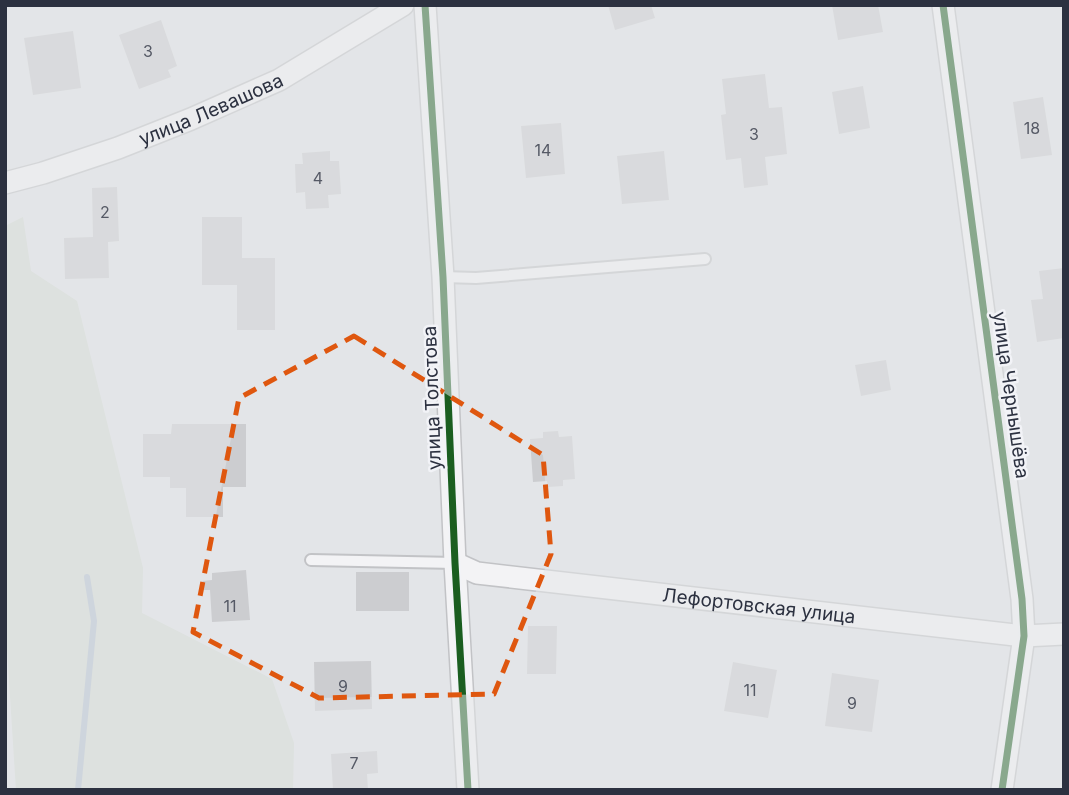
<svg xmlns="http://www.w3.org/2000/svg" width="1069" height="795" font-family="Inter,sans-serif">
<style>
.green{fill:#d4dbd4}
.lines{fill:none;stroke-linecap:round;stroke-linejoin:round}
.stream{stroke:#b4c0d0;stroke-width:6}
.building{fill:#cccdd0}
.service-casing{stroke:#c2c3c6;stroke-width:14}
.minor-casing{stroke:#c2c3c6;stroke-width:24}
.service{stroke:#f3f3f5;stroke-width:10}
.minor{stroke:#f3f3f5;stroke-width:21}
.cycleway-casing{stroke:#f2f3f7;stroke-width:11}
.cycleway{stroke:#1b5e20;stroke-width:7}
.marked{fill:none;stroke:#df570f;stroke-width:5;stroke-dasharray:14 9;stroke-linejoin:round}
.labels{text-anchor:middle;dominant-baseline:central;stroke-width:5;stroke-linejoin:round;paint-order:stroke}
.number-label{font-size:16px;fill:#555965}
.street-label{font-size:19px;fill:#2c3140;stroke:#f2f3f7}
</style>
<rect width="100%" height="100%" fill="#e3e5e8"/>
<path class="green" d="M23 217 31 271 77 301 143 568 142 613 272 679 294 743 293 790H16L5 617V226Z"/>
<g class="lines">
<path class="stream" d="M78 790 94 621 87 577"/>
</g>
<g class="building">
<path d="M608 5H651L655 18 615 30Z"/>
<path d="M832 5H878L883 32 838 40Z"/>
<path d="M161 20 177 66 168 70 171 77 139 89 119 35Z"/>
<path d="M73 31 81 88 33 95 24 38Z"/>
<path d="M765 74 769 108 782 107 787 154 765 157 768 185 744 188 741 158 726 160 721 115 726 114 722 79Z"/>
<path d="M863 86 870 128 839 134 832 92Z"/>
<path d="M1043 97 1052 155 1021 159 1013 102Z"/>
<path d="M561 123 565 174 526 178 521 126Z"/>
<path d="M330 151V161H339L341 194 328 195 329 208 306 209 305 192 296 193 295 164H303L302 153Z"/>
<path d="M664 151 669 200 622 204 617 156Z"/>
<path d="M117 187 119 241 108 242 109 278 65 279 64 238 93 237 92 188Z"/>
<path d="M202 217H242V258H275V330H237V285H202Z"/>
<path d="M1064 268V338L1037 342 1031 300 1043 299 1039 271Z"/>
<path d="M886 360 891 390 861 396 855 365Z"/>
<path d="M172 424H246V487H223V517H186V488H170V477H143V434H171Z"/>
<path d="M558 431 559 437 572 436 575 479 563 480V486L548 487 547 481 533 482 530 439 543 438V432Z"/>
<path d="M246 570 250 620 212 622 210 590H203L202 581 212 580V573Z"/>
<rect x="356" y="572" width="53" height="39"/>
<path d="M528 626H557L556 674H527Z"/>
<path d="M371 661 372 709 315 711 314 662Z"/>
<path d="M733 662 777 670 768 718 724 711Z"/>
<path d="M832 673 879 680 872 732 825 726Z"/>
<path d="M377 751 378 773 367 774 368 790H333L331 754Z"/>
</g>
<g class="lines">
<g class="service-casing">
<g id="service">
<path d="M443 277 476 278 705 259"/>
<path d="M311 560 455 563"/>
</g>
</g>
<g class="minor-casing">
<g id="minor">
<path d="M425 5 443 277 455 563 468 790"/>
<path d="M943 5 1022 599 1024 636 1002 790"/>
<path id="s1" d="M5 183 43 173 118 148 191 119 279 80 403 5"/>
<path id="s2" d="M455 563 477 573 1024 636 1064 634"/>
</g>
</g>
<use href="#service" class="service"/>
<use href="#minor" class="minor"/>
<g class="cycleway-casing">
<g id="cycleway">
<path d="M425 5 443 277 455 563 468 790"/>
<path d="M943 5 1022 599 1024 636 1002 790"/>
</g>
</g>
<use href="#cycleway" class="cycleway"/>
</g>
<path d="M0 0H1069V795H0ZM354 336 543 455 551 554 494 694 319 698 193 632 239 398Z" fill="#e3e5e8" fill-opacity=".55" fill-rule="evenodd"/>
<path class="marked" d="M354 336 543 455 551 554 494 694 319 698 193 632 239 398Z"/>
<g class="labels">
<g class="number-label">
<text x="148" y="51">3</text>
<text x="1032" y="128">18</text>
<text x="754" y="134">3</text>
<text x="543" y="150">14</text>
<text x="318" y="178">4</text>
<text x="105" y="212">2</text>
<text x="230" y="606">11</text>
<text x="343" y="686">9</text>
<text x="750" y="690">11</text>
<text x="852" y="703">9</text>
<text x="354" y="763">7</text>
</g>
<g class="street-label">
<text stroke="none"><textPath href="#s1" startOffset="219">улица Левашова</textPath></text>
<text transform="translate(1011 395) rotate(82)">улица Чернышёва</text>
<text transform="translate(432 398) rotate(-92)">улица Толстова</text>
<text stroke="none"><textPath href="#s2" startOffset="308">Лефортовская улица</textPath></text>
</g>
</g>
<rect width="1069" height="795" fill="none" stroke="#2c3140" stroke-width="14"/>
</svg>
